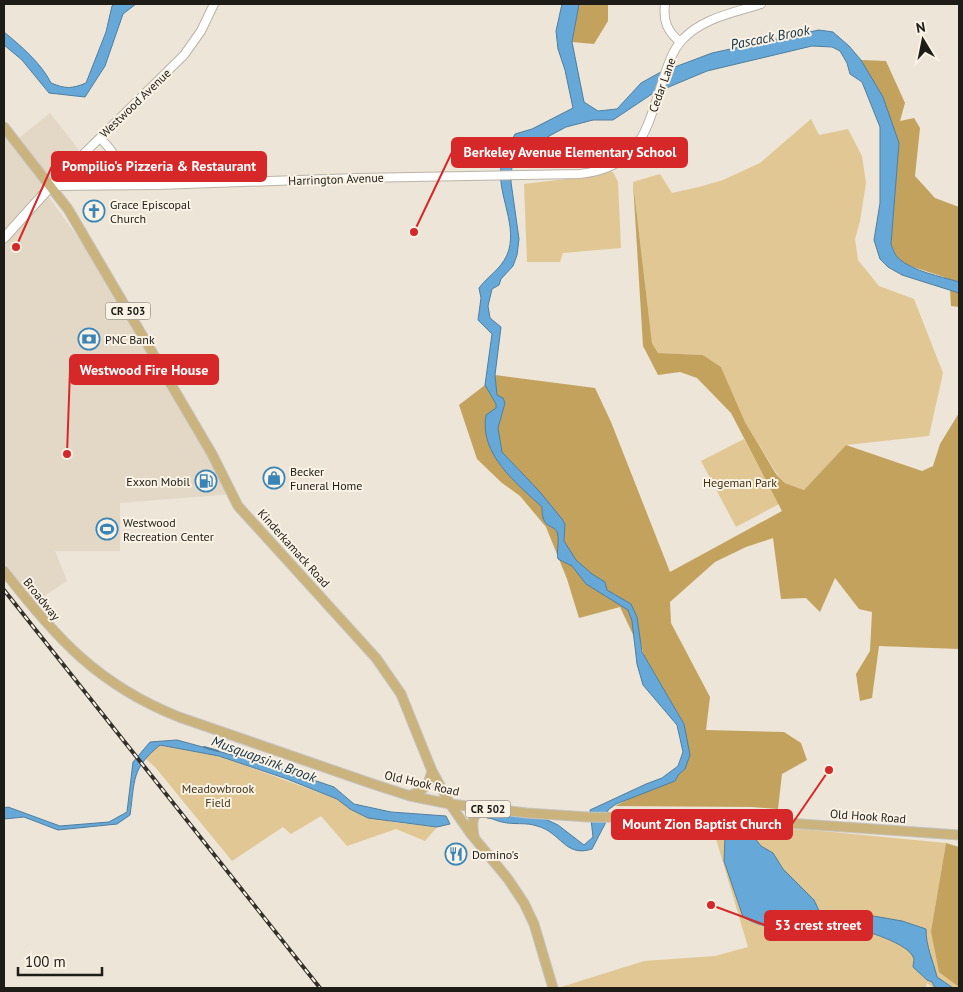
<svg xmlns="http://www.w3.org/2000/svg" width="963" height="992" font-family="'PT Sans',sans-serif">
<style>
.built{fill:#e2d8c5}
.green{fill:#e1c793}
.forest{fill:#c3a25d}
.water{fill:#66a8d7;stroke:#507e9d}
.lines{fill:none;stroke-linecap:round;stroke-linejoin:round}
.stream{stroke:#507e9d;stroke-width:2}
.tertiary-casing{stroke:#bab4a7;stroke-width:10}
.secondary-casing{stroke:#bab4a7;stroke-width:11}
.primary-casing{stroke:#c4c4c3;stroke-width:11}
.tertiary{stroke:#fff;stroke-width:8}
.secondary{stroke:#fff;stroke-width:9}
.primary{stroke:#cab37d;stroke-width:9}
.rail-casing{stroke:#33302a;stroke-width:4}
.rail{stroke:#f9f2e5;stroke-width:2;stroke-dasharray:5.5;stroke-linecap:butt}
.labels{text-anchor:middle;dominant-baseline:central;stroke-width:4;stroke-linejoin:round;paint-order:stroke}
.shield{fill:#f9f2e5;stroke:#605c55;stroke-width:1}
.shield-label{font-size:11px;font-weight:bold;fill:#1e1c17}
.street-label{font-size:12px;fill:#1e1c17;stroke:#f9f2e5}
.poi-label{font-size:12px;fill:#1e1c17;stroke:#f9f2e5;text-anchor:start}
.park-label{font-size:12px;fill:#423415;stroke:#f9f2e5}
.water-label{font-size:14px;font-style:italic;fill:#133044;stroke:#f9f2e5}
.leader{fill:none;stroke:#d62828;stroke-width:2}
.callout-dot{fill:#d62828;stroke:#f9f2e5;stroke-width:2}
.callout{fill:#d62828;stroke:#d62828;stroke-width:2}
.callout-label{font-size:14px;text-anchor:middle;font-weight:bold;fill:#fff}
</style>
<rect width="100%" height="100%" fill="#ece5d8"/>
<path class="built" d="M50 113 79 150 40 185 141 324 233 494 120 503V551H55L67 581 35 602 4 562V124L7 122 19 138Z"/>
<g class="green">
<path d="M811 119 819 135 848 129 862 156 866 183 860 221 855 239 858 260 879 286 914 299 943 373 929 436 846 445 804 490 785 483 777 474 745 422 721 367 703 355 658 353 652 343 633 182 660 174 672 193 699 187 723 180 760 163Z"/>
<path d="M608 171 613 172 618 182 621 248 563 253 560 262H527L524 184 600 175Z"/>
<path d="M744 439 779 504 736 527 701 461Z"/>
<path d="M160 745 219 756 337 799 350 809 392 822 437 827 425 841 396 829 347 846 321 816 291 834 283 827 232 861 155 767 145 758Z"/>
<path d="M755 827 811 830 946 843 931 931 959 988H933L927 983 926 988H558L644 961 715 956 748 947 713 829Z"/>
</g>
<g class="forest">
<path d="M579 4H608V21L594 44 572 42Z"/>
<path d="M861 60 886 61 905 103 900 121 914 118 920 128 915 176 935 198 959 207V307L951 306 950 290 944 277 907 265 897 257 891 244 899 143Z"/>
<path d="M633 182 652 343 658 353 703 355 721 367 745 422 776 474 785 483 804 490 846 445 922 471 933 466 940 444 959 413V649L879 646 872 698 860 701 856 674 870 651 872 612 859 609 835 578 820 612 806 598 781 599 773 538 746 547 715 562 670 602 671 623 710 697 706 730 784 732 801 743 807 760 782 774 778 809 752 807 615 806 679 774 685 769 684 724 644 656 639 635 636 641 620 607 579 618 567 579 546 527 520 496 502 483 477 459 459 405 485 385 495 375 595 388 611 422 670 572 782 511 731 413 697 378 680 372 658 375 643 346Z"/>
<path d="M946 843 959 847V987L939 972 931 931Z"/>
</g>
<g class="water">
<path d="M115 4H136L123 14 105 66 85 97 49 93 22 60 4 45V32C20 45 42 64 51 83 66 89 71 89 86 83L106 32 112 6Z"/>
<path d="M562 4H579L572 42 584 102 598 111 617 109 641 83 659 73 712 53 819 30 833 32 849 46 861 60 883 97 899 143 891 244C893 249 895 255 898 258 914 272 940 276 959 282V293L902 275 888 267 880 259 874 240 880 203V127L862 82 850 74 847 63 840 51 832 47 812 46 707 71 652 94 613 120H593L566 127 540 141 521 146 512 166 511 182 519 239 517 255 513 266 501 279 499 285 492 289 488 306 490 318 501 327 495 375 497 395 503 398 505 403 498 428 502 452 540 492 562 519 565 524 564 541 576 560 592 574 605 582 607 590 631 604 637 617 642 652 684 724 690 755 685 769 679 774 675 781 616 804 608 810 605 824 592 849C565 858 561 832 537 826 526 822 513 825 502 822 496 821 493 818 487 818V811L543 818 558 825 584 845 593 837 590 810 646 784 662 778 678 766 683 752 677 725 643 685 637 664 632 621 628 610 586 584 572 566 558 559C556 550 560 540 557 532 554 527 552 528 548 525 542 521 542 513 542 507 516 483 479 454 486 415L496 408V404L485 385 492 334 478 320 481 298 479 288C488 276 500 270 507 255 519 227 497 195 501 167 502 155 510 144 515 134L532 129 573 108 565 70 558 49 556 31Z"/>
<path d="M177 740 269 765 334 787 354 804 391 812 446 816 450 824 437 827 368 818 350 809 337 799 287 779 219 756 160 745C131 769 135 780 130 815L117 824 58 830 24 817 4 819V808L8 807 60 826 109 822 127 812 133 762 150 742Z"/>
<path d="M735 832 753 836 761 846 773 853 783 869 814 900 821 915C815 924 803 934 791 932 786 932 782 929 776 927 773 926 769 927 765 926 757 924 750 921 743 917L724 861 725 837Z"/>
<path d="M862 914 902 921 926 929C926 947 933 960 937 977L953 988H935L932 982 927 980 913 967C913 966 914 960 914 959 910 943 864 931 850 926L851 921 858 919Z"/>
</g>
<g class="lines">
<path class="stream" d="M204 747 218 751"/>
<g class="tertiary-casing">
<g id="tertiary">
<path d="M665 4C663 21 667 31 680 42"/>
<path d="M100 138C116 154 120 163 125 185"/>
<path d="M51 186 158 185 357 178 580 174C644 167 647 125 665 74 669 62 673 50 682 40 702 18 733 13 761 4"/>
<path d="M51 186 184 55 201 31 214 4"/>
</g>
</g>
<g class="secondary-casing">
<path id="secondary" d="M4 238 51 186"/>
</g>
<g class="primary-casing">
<g id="primary">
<path d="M4 127 68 209 212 454 238 506 376 658 401 694 432 771 450 804 471 834 508 879 524 903 534 924 553 988"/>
<path d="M4 571C56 638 98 685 179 717L373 784 410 796 450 804 527 813 588 817 731 819 959 835"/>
<path d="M411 795C424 791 429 784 432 771"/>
<path d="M474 836C472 822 471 818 482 808"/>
</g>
</g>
<use href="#tertiary" class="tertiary"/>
<use href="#secondary" class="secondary"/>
<use href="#primary" class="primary"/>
<g class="rail-casing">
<path id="rail" d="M4 590 320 988"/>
</g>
<use href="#rail" class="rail"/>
</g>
<defs>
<g id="church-ring" transform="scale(1.125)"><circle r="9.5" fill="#f9f2e5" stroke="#3985b8" stroke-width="1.5"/><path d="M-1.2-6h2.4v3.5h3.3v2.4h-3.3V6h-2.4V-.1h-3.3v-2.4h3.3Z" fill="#3985b8"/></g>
<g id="bank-ring" transform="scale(1.125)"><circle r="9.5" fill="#f9f2e5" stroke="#3985b8" stroke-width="1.5"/><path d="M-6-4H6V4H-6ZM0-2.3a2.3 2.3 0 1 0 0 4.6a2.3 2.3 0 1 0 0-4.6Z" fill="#3985b8"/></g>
<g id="shop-ring" transform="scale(1.125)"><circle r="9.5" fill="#f9f2e5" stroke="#3985b8" stroke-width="1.5"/><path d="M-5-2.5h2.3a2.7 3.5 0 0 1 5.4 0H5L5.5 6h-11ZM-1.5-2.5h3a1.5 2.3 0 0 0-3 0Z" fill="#3985b8"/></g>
<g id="fuel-ring" transform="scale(1.125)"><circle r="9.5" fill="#f9f2e5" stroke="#3985b8" stroke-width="1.5"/><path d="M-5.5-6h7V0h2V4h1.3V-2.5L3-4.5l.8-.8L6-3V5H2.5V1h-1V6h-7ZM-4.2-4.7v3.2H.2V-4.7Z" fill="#3985b8"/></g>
<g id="stadium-ring" transform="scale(1.125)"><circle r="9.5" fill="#f9f2e5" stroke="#3985b8" stroke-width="1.5"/><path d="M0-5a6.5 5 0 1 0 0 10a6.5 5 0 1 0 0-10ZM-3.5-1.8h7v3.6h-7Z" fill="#3985b8"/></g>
<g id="restaurant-ring" transform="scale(1.125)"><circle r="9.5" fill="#f9f2e5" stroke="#3985b8" stroke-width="1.5"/><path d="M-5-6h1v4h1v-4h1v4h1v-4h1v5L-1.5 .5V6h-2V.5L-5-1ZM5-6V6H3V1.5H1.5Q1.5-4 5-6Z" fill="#3985b8"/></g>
</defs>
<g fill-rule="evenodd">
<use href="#church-ring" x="94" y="211"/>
<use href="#bank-ring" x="89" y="339"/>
<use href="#shop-ring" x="274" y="478"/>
<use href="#fuel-ring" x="206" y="481"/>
<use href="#stadium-ring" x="107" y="529"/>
<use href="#restaurant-ring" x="456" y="854"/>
</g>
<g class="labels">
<g class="shield">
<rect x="105.5" y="302.5" width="45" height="17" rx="4"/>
<rect x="465.5" y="800.5" width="45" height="17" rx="4"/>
</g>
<g class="shield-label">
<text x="128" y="311">CR 503</text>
<text x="488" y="809">CR 502</text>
</g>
<g class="street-label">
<text transform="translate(662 85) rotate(-70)">Cedar Lane</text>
<text transform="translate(135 103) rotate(-44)">Westwood Avenue</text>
<text transform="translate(336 179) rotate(-2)">Harrington Avenue</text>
<text transform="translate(294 548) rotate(48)">Kinderkamack Road</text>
<text transform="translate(42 599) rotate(51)">Broadway</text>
<text transform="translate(422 783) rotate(13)">Old Hook Road</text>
<text transform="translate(868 816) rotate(4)">Old Hook Road</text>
</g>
<g class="poi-label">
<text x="110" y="204">Grace Episcopal<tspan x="110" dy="14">Church</tspan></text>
<text x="105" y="339">PNC Bank</text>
<text x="290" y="471">Becker<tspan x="290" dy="14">Funeral Home</tspan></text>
<text x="190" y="481" text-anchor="end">Exxon Mobil</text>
<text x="123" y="522">Westwood<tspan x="123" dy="14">Recreation Center</tspan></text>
<text x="472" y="854">Domino's</text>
</g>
<g class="park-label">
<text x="740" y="482">Hegeman Park</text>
<text x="218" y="788">Meadowbrook<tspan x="218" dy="14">Field</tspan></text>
</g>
<g class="water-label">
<text transform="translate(770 37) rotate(-11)">Pascack Brook</text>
<text transform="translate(264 759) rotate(20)">Musquapsink Brook</text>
</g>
</g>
<path class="leader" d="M414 232L452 152M16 247L52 166M67 454L70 370M829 770L792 824M711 905L765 925"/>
<g class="callout-dot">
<circle cx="414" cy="232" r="5"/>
<circle cx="16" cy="247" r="5"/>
<circle cx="67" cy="454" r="5"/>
<circle cx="829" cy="770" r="5"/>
<circle cx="711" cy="905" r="5"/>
</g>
<g class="callout">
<rect x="452" y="138" width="235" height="29" rx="5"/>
<rect x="52" y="152" width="214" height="29" rx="5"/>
<rect x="70" y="355" width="148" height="29" rx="5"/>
<rect x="612" y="810" width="180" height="29" rx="5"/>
<rect x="765" y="911" width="107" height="29" rx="5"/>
</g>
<g class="callout-label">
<text x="570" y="157">Berkeley Avenue Elementary School</text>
<text x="159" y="171">Pompilio's Pizzeria &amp; Restaurant</text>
<text x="144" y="375">Westwood Fire House</text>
<text x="702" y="829">Mount Zion Baptist Church</text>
<text x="818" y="930">53 crest street</text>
</g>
<rect width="963" height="992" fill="none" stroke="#1e1c17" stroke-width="10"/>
<g transform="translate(923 40) rotate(350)" stroke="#f9f2e5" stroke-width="4" paint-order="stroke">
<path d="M0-4L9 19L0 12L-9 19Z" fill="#1e1c17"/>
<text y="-8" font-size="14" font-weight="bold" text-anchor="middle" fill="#1e1c17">N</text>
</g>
<path d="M18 967v8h84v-8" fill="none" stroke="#1e1c17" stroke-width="2.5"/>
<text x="25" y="967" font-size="15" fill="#1e1c17" stroke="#f9f2e5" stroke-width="4" paint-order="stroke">100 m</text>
</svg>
